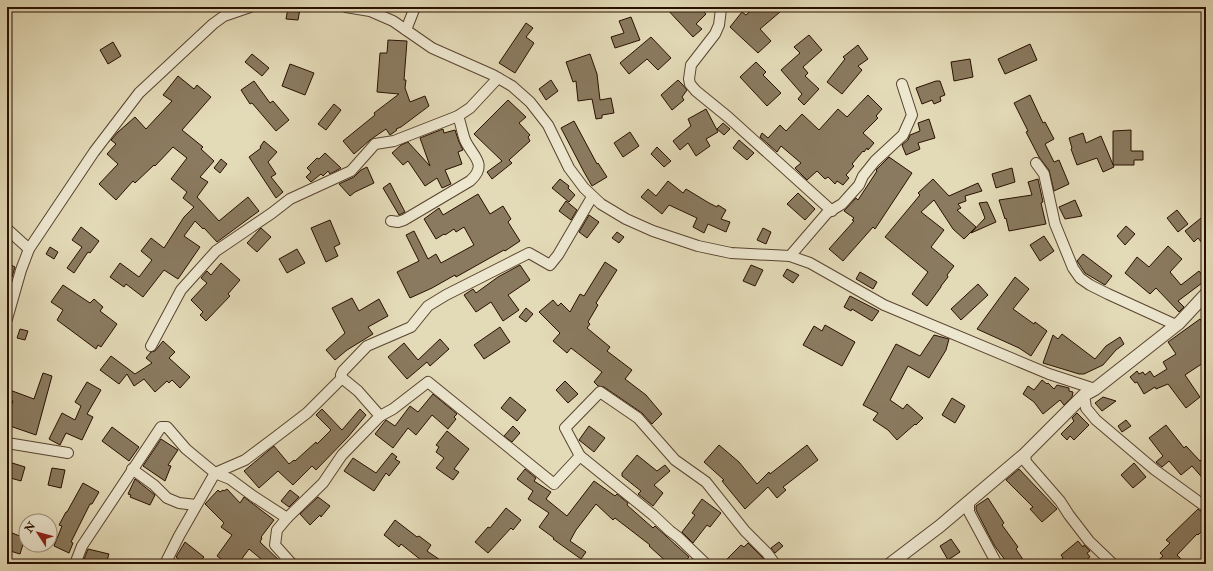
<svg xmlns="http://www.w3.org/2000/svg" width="1213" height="571" font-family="'IM FELL Double Pica',serif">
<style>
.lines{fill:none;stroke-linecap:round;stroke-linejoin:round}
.stream{stroke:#736149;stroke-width:3}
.building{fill:#8a7a5f;stroke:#291100}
.minor-casing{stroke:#58432e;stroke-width:12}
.tertiary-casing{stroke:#58432e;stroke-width:14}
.minor{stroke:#ede7d0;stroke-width:10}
.tertiary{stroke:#ede7d0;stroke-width:12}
</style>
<rect width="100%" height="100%" fill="#e3dab7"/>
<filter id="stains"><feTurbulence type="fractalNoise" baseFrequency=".005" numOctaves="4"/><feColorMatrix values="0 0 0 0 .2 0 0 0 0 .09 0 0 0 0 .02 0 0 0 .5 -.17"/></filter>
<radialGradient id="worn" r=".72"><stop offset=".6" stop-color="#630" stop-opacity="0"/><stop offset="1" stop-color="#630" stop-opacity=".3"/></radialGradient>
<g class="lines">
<g class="stream">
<path d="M1187 7 1206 8"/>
<path d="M898 9 1036 7"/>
</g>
</g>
<g class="building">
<path d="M665 7H688L693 12 699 7 706 14 696 24 702 29 693 37Z"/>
<path d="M755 7H776L780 12 760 29 771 41 758 53 730 27 742 12 746 15Z"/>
<path d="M288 8 300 9 298 20 286 19Z"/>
<path d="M631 17 640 40 615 48 611 37 624 33 619 21Z"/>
<path d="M526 23 533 28 526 37 534 43 515 73 499 63Z"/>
<path d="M809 35 822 50 803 67 808 73 805 76 819 89 804 105 798 99 802 94 781 70 800 53 794 47Z"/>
<path d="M651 37 671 58 658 70 647 59 629 74 620 63Z"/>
<path d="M388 40 407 41 404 80H406L405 88 410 102 425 96 429 106 401 127 396 129 397 130 390 135 386 129 370 140 354 154 343 141 375 115 374 113 399 94 377 92 380 53H387Z"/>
<path d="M113 42 121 56 108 64 100 50Z"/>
<path d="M1030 44 1037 60 1005 74 998 59Z"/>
<path d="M858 45 868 59 858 66 862 70 842 94 827 82 845 59 843 57Z"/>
<path d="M252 54 269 68 262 76 245 62Z"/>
<path d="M590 54 597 74 600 100 611 98 614 113 602 115V118L596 119 592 99 578 101 576 81 573 82 566 62Z"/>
<path d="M970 59 973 77 954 81 951 62Z"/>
<path d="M756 62 766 72 763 75 781 93 767 106 740 77Z"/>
<path d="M290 64 314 73 305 95 282 86Z"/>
<path d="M178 76 194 89 197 85 211 97 182 130 203 147 201 149 214 161 200 177 208 182 197 197 219 221 248 197 259 211 217 242 204 228 203 229 195 221 184 236 200 247 178 279 164 270 143 297 126 284 124 287 110 277 120 263 139 277 152 260 141 251 151 238 164 248 184 217 194 207 183 198 187 192 171 179 187 158 173 147 155 166 154 165 135 183 133 181 116 200 99 184 118 164 107 154 116 144 111 140 118 132 135 117 146 129 172 101 163 95Z"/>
<path d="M551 80 558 91 546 100 539 89Z"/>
<path d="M678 80 683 85 687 90 682 97 684 100 672 110 661 95Z"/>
<path d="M254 81 270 103 273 101 289 120 276 131 252 103 250 104 241 90Z"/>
<path d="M936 81H940L945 95 940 97 941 101 934 104 932 100 922 104 916 88Z"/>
<path d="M868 95 882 109 876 116 878 118 863 133 874 143 868 150 867 148 864 152 863 151 852 164 854 166 846 175 849 178 843 185 837 181 835 184 828 177 825 179 817 171 807 180 795 168 801 163 781 146 777 152 760 137 762 133 768 138 780 125 786 131 802 114 819 130 838 109 847 117Z"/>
<path d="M1030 95 1043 123 1045 122 1054 139 1045 144 1054 162 1059 160 1069 184 1054 191 1049 170 1039 157 1026 132 1028 131 1014 103Z"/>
<path d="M508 100 526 117 519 123 530 135 528 137 530 141 509 160 512 163 492 179 487 172 502 161 474 134Z"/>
<path d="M334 104 341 110 326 130 318 124Z"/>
<path d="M706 109 718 132 706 139 710 146 696 156 688 143 680 150 673 141 691 126 688 119Z"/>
<path d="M929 119 935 138 918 143 920 149 906 155 902 145 908 140 910 135 920 131 918 123Z"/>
<path d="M574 121 597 164 598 163 607 177 592 186 584 172 561 128Z"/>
<path d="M723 123 730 129 724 135 717 129Z"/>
<path d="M443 129 444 133 455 130 459 142 463 150 458 152 462 164 445 170 451 184 442 188 437 178 425 186 408 161 403 165 392 153 401 145 408 142 430 166 420 138Z"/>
<path d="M1131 130V151H1143V160H1134V165H1113V131Z"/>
<path d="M630 132 639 146 623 157 614 143Z"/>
<path d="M1083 133 1086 143 1101 136 1114 167 1103 172 1097 158 1077 165 1071 149 1072 148 1069 138Z"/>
<path d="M739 140 754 153 747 160 733 148Z"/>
<path d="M264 141 277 152 268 162 276 174 271 177 283 192 276 198 249 157 261 148 260 147Z"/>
<path d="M657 147 671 161 664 167 651 154Z"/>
<path d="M325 153 341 168 330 174 328 171 323 176 321 174 311 182 306 177 311 172 307 168 317 158 319 159Z"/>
<path d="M889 157 912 173 875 229 873 227 843 261 829 249 854 221 852 220 854 218 844 211 856 198 858 200 877 171 876 170Z"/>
<path d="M221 159 227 164 220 173 214 168Z"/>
<path d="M367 167 374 183 355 192 350 196 339 184 354 177 361 170Z"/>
<path d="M1012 168 1015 182 996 188 992 174Z"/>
<path d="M560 179 569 186 568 188 575 195 569 202 552 188Z"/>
<path d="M933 179 949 196 978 183 982 191 965 196 966 201 958 204 961 208 957 210 976 227 964 239 953 229 934 200 921 212 944 230 931 247 954 266 947 275 948 277 941 286V287L927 306 912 294 928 272 885 237 920 195 918 193Z"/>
<path d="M1038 179 1043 202 1041 203 1046 224 1009 231 1006 218 1005 219 999 200 1032 195 1028 182Z"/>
<path d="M668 181 683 193 686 189 709 203 717 207 718 205 726 210 721 219 730 222 726 232 708 224 704 233 693 227 697 218 669 205 662 214 641 197 648 189 656 196Z"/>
<path d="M390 183 405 212 399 215 383 188Z"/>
<path d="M798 193 815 209 805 220 787 204Z"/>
<path d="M478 194 490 214 503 206 511 219 508 222 520 241 505 251 504 250 456 277 455 275 432 288 410 298 397 272 419 261 406 235 414 231 428 259 436 254 441 263 474 245 464 227 456 232 454 229 445 235 444 234 436 239 424 219 439 208 443 215Z"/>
<path d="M1075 200 1082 216 1065 219 1059 207Z"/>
<path d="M566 201 577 210 571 220 559 211Z"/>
<path d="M987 202 996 222 971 233 985 218 979 203Z"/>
<path d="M1177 210 1188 224 1178 232 1167 218Z"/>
<path d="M1206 214V248L1198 238 1194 242 1185 231Z"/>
<path d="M589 215 599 222 587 238 579 232Z"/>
<path d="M330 220 340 244 334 247 338 256 326 262 311 228Z"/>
<path d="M1126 226 1135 234 1125 245 1117 236Z"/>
<path d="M81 227 99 241 90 253 88 252 74 273 67 268 82 247 72 240Z"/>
<path d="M261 228 271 237 257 252 247 243Z"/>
<path d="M763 228 771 232 766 244 757 240Z"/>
<path d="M617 232 624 237 619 243 612 238Z"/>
<path d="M1044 236 1054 251 1040 261 1030 245Z"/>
<path d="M1168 246 1182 259 1170 272 1181 285 1199 271 1206 280 1178 301 1184 307 1179 312 1156 288 1150 294 1125 273 1137 257 1149 267Z"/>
<path d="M50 247 58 252 54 259 46 254Z"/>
<path d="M297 249 305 263 287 273 279 259Z"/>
<path d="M1083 254 1112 276 1105 285 1085 273 1077 261Z"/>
<path d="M605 262 617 270 596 303 598 305 588 322 590 324 587 328 610 347 607 351 632 370 625 379 646 395 662 414 652 424 642 413 604 387 598 386 594 382 602 372 571 348 567 353 553 341 560 333 539 312 553 300 558 306 561 303 570 312 580 294 584 296Z"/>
<path d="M7 263 15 267 12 277 7 275Z"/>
<path d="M221 263 240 280 228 294 230 296 206 321 200 315 203 312 191 300 207 283 201 278 207 271 211 275Z"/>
<path d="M520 265 530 280 508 295 519 310 503 321 491 302 476 312 464 295 473 289 476 293 498 277Z"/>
<path d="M751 265 763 270 755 286 743 281Z"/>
<path d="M787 269 799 275 793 283 783 276Z"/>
<path d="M860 272 877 282 873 289 856 279Z"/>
<path d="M1015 277 1029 289 1013 309 1034 324 1035 322 1047 331 1031 356 1019 348 977 329Z"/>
<path d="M978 284 988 295 961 320 951 309Z"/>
<path d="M63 285 90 303 94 299 103 307 100 311 117 324 101 347 98 345 96 349 57 320 63 310 51 302Z"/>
<path d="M850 296 879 311 872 321 852 309 851 311 844 307Z"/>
<path d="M352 298 359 311 379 299 388 316 368 327 373 334 347 350 335 360 326 350 345 333 332 308Z"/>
<path d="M526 308 533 314 526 322 519 317Z"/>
<path d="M1200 319 1206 327V361L1185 375 1200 397 1186 408 1168 384 1156 389 1155 387 1144 394 1137 382 1135 383 1130 377 1137 371 1139 374 1143 372 1145 375 1150 371 1154 377 1167 369 1163 362 1176 354 1168 342Z"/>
<path d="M825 325 855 342 842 366 803 345 814 326 822 331Z"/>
<path d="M500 327 510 342 484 359 474 345Z"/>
<path d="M20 329 28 331 25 340 17 338Z"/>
<path d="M1062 334 1095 359 1106 346 1120 337 1124 344 1116 350 1103 365 1084 374H1079L1043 363 1053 335 1058 339Z"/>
<path d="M934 335 949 339 946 350 929 378 908 366 890 400 903 409 907 404 923 418 916 425 915 424 897 440 888 430 873 420 878 413 863 405 896 344 920 356Z"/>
<path d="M440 339 449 349 430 366 427 362 407 379 388 357 404 343 418 360Z"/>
<path d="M163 341 175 352 169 358 190 377 180 388 172 380 169 383 167 381 155 392 144 379 134 386 127 374 119 384 100 370 111 356 135 374 152 363 146 358 151 352 155 351Z"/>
<path d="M43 373 52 376 36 435 7 425V416L13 401 7 398V389L34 399Z"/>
<path d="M1042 380 1047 384 1048 383 1054 389 1057 385 1069 388V391L1073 392 1072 397 1064 405 1060 400 1043 414 1034 402 1023 394 1028 386 1034 390Z"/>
<path d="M565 381 578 394 568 403 556 390Z"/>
<path d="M87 382 101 390 87 414 93 417 82 440 66 433 60 445 49 439 62 413 75 420 81 406 75 402Z"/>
<path d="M433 394 457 414 454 417 456 419 448 429 432 415 416 435 408 428 393 448 375 434 386 420 395 426 410 406 418 412Z"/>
<path d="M510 397 526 410 517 421 501 408Z"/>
<path d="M1103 397 1116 401 1102 411 1095 403Z"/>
<path d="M952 398 965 406 955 423 942 415Z"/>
<path d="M322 409 342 430 360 409 366 415 348 437 316 470 312 466 293 485 278 471 259 488 244 471 274 446 289 464 294 460 295 461 316 442 317 444 331 430 316 415Z"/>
<path d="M1077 413 1089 425 1074 440 1070 436 1067 440 1061 434 1074 421 1072 418Z"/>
<path d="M1126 420 1131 426 1122 432 1118 426Z"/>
<path d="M1166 425 1184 448 1186 446 1200 461 1206 456V482L1192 466 1181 475 1169 461 1162 467 1156 462 1163 456 1149 438Z"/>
<path d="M513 426 520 433 512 442 504 436Z"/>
<path d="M589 426 605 438 594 452 579 440Z"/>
<path d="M112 427 139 447 129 461 102 441Z"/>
<path d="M447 431 469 449 454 469 459 472 453 480 436 468 444 458 436 452 439 447 436 445Z"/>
<path d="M161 439 178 450 168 465 171 466 165 481 143 466Z"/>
<path d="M719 445 739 462 757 484 769 472 770 474 807 445 818 460 783 487 786 490 777 498 768 487 745 509 722 481 724 480 704 462Z"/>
<path d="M392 453 397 457 395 459 400 462 389 476 386 473 374 491 344 471 353 458 376 473Z"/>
<path d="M637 455 657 471 665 465 670 471 654 485 663 493 653 506 638 494 641 491 622 476V473Z"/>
<path d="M9 462 25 467 21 481 7 477V467Z"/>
<path d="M1134 463 1146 477 1133 488 1121 475Z"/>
<path d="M52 468 65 470 61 488 48 485Z"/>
<path d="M525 469 536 478 534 481 551 492 546 499 567 516 594 481 615 496 617 494 628 503 627 505 653 528 655 526 689 557 683 564H669L649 546 650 545 615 518 613 520 596 504 576 530 570 541 586 552 581 559 553 539 554 538 539 527 549 513 528 499 533 491 517 479Z"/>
<path d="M1019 469 1057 509 1042 522 1030 509 1033 507 1006 480Z"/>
<path d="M135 479 155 495 150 505 130 497 131 495 128 494Z"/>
<path d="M83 483 99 492 92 504H90L71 542 73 543 69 553 54 546 62 526 59 525 66 512H67Z"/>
<path d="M227 489 240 503 244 497 274 520 261 537 262 538 260 542 283 564H267L249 549 238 564H228L217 556 232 535 221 527 224 523 205 504 218 490 220 492 223 490 224 491Z"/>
<path d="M290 490 299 497 289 507 281 501Z"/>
<path d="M318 497 330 506 321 517 320 515 310 525 300 514Z"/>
<path d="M988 498 1004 523 1002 525 1018 547 1016 549 1026 564H1008L994 545 976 510V506Z"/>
<path d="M702 499 721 513 710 527 707 525 693 543 682 532 695 515 692 513Z"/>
<path d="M506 508 521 520 513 530 511 528 488 553 475 542 488 527 490 528Z"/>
<path d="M1198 509 1206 515V527L1198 535 1197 534 1177 555 1186 564H1154L1163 556 1160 553 1170 543 1166 540Z"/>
<path d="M395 520 417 537 419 536 431 545 427 551 446 564H426L401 544 399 547 384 535Z"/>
<path d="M12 533 25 538 20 554 7 550Z"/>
<path d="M951 539 960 552 948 560 940 546Z"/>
<path d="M1078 541 1083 547 1084 545 1090 551 1087 553 1090 557 1081 564H1056L1063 558 1061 555Z"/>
<path d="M185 542 204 557 198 564H185L176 557Z"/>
<path d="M779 542 783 546 775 553 771 548Z"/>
<path d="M748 543 762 557 766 563 765 564H722L741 545 744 547Z"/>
<path d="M88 549 109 554 106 564H82Z"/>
</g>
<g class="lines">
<g class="minor-casing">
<g id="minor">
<path d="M346 7 370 11 393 21 432 48 493 75 512 86 530 102 548 125 569 168 584 188 601 204 626 219 653 231 698 246 731 253 790 256 810 263 884 305 1049 374 1095 389"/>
<path d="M721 9 719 25 715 34 691 65 689 79 690 84 696 91 728 117 832 211"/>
<path d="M406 30 415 7"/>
<path d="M1036 163 1044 174 1055 224 1073 268 1080 278 1090 285 1108 294 1176 325"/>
<path d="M391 221 398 222 404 220 470 181C489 164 472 156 465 140 462 132 461 124 458 116"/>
<path d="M7 229 29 249"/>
<path d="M790 256 827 213 842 204 859 185 863 176 875 161 903 135 912 115 902 84"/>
<path d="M7 319 21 270 29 249 94 152 139 93 213 24 224 16 250 7"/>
<path d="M151 346 181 290 216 251 272 213 290 199 351 171 375 144 394 141 458 116 470 108 498 78"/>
<path d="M1084 395 1086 408 1096 420 1155 470 1206 507"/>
<path d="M380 416 393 409 428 382 554 484 580 456"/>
<path d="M7 443 68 453"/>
<path d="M1025 454 1026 462 1060 501 1069 515 1089 541 1113 564"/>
<path d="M132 469 154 485 167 498 179 503 196 505"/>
<path d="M969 501V512L997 564"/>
<path d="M75 564 82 546 161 427H167L186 449 215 473 230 479 253 496 287 518"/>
<path d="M165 564 179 536 215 473 245 460 277 436 307 413 342 378"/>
<path d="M292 564 275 545 277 530 287 518 323 483 342 455 380 416 358 391 342 378 341 375 343 371 367 346 411 327 428 306 446 295 529 253 550 265 558 255 592 197"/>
<path d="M706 564 678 537 670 531 653 515 580 456 565 428 600 392 638 418 675 460 706 482 745 531 767 553 775 564"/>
</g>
</g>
<g class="tertiary-casing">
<path id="tertiary" d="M890 564 940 526 1025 454 1084 395 1095 389 1179 323 1206 294"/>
</g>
<use href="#minor" class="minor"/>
<use href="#tertiary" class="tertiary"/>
</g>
<rect width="1213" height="571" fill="none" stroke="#e3dab7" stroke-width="24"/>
<rect x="8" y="8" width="1197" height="555" fill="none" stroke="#291100" stroke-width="2"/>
<rect x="12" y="12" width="1189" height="547" fill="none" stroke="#291100"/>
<g transform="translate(38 533) rotate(306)"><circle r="19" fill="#ede7d0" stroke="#9f917d"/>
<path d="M0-3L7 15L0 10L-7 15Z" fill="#8f2418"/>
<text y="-6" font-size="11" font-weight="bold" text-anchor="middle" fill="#291100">N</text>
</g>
<rect width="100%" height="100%" filter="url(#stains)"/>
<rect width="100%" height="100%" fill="url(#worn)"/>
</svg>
